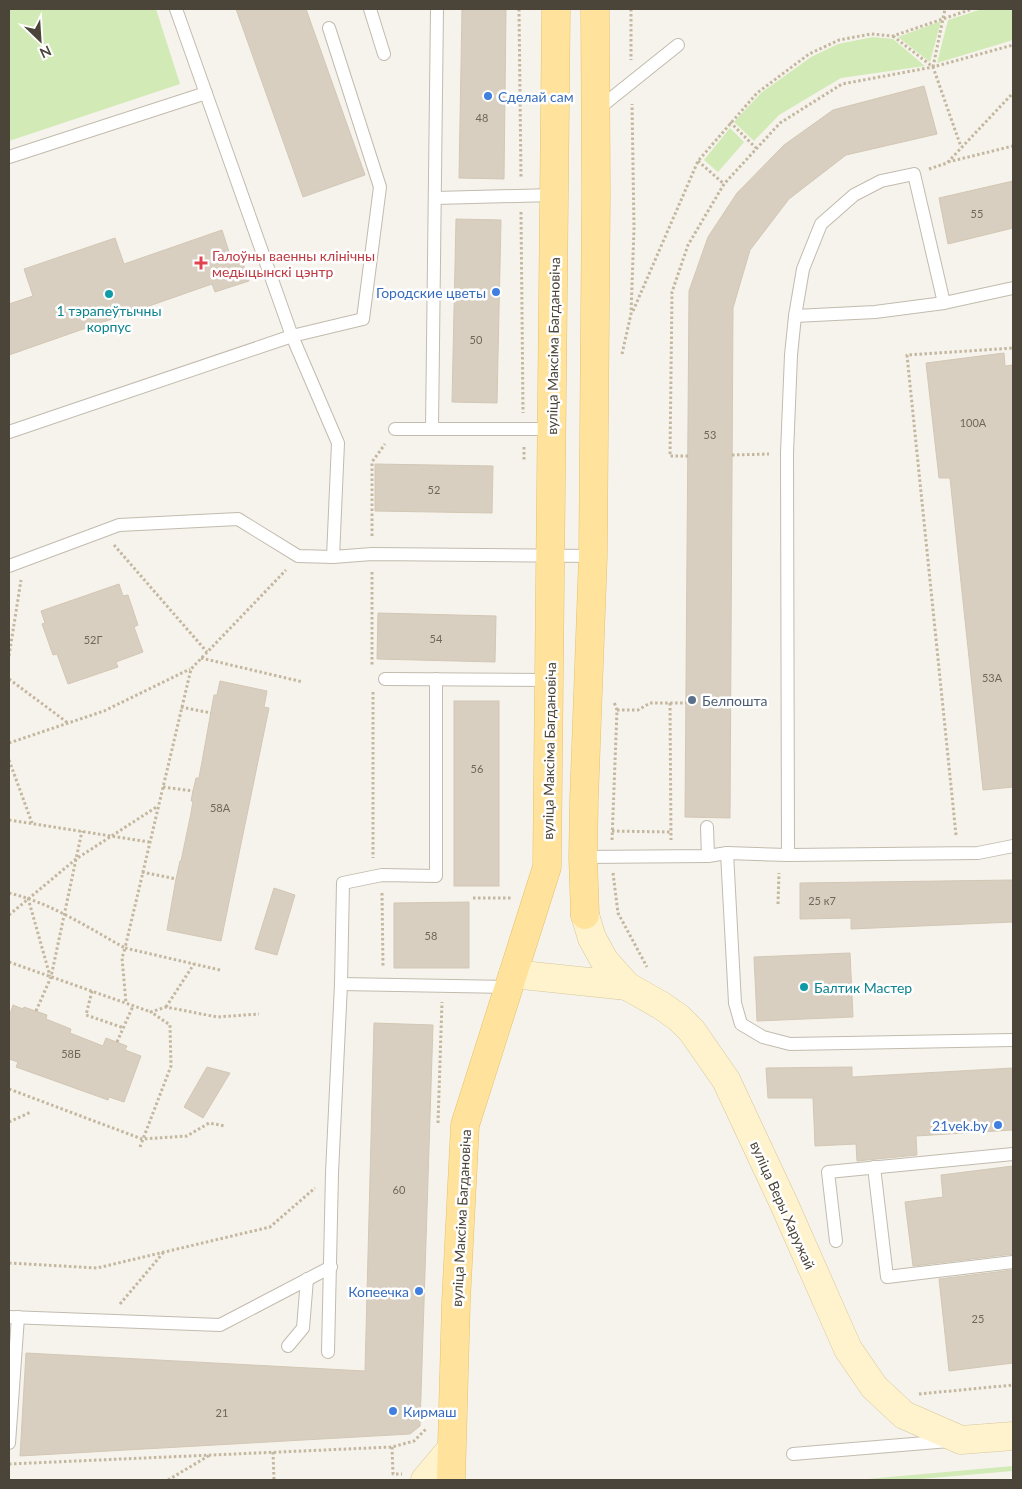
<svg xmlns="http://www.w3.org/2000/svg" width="1022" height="1489" font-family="Lato,sans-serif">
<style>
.green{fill:#d2eab5}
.building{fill:#d8cfc1;stroke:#d3c7b4}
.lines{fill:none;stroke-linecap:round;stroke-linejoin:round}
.lane-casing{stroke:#c2bbae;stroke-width:14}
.secondary-casing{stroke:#d6c79b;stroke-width:29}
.primary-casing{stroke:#e6c16a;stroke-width:29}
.path{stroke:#c4b79f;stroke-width:3;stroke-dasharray:2.5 2.5;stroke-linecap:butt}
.lane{stroke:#fff;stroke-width:12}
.secondary{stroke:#fff3cd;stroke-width:28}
.primary{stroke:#ffe39c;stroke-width:28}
.shop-dot{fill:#3f7fe0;stroke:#fff;stroke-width:2}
.health-dot{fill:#e0444e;stroke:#fff;stroke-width:2}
.culture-dot{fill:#0f9aa8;stroke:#fff;stroke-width:2}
.service-dot{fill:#5c6f8a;stroke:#fff;stroke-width:2}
.labels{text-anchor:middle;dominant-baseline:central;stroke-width:5;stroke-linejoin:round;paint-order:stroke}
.number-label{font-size:11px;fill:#6e675b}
.shop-label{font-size:14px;fill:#366cbe;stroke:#fff;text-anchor:end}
.health-label{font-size:14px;fill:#be3a42;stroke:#fff;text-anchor:start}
.culture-label{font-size:14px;fill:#0d838f;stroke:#fff}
.street-label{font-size:14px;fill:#4b4439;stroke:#fff}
.service-label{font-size:14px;fill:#4e5e75;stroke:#fff;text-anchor:start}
</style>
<rect width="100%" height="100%" fill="#f6f3ec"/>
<g class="green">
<path d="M9 9H156L180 84 9 141Z"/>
<path d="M982 9H1013V40L937 63 948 20Z"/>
<path d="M941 21 930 62 898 37Z"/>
<path d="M873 37 893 39 925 66 841 78 779 115 754 141 734 122 761 93 811 57 838 44Z"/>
<path d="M730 128 744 142 718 172 704 160Z"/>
<path d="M1013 1466V1471L909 1480H856Z"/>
</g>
<g class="building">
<path d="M236 9H306L365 175 303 197Z"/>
<path d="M462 9H506L504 179 459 178Z"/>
<path d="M924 86 937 134 846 155 789 199 750 250 733 308 730 818 685 817 689 291 708 237 737 193 784 145 833 110Z"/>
<path d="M1013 181V228L948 244 939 198Z"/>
<path d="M456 219 501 220 497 403 452 402Z"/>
<path d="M222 230 230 255 239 252 249 281 215 292 212 284 9 355V304L33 296 24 269 115 238 124 264Z"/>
<path d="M1004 353 1005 366 1013 365V787L983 790 950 478H939L926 363Z"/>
<path d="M375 464 493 466 492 513 375 511Z"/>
<path d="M119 584 123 596 128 595 138 625 134 627 143 652 116 662 118 667 68 684 57 654 53 655 42 624 45 623 41 611Z"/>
<path d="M378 613 496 616 495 662 377 659Z"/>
<path d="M220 681 267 691 264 707 269 708 221 941 167 930 176 879 180 861H181L191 813 193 801H191L193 791 196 778H199L214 695H217Z"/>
<rect x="454" y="701" width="45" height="185"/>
<path d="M1013 880V922L851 929V918L800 919V883Z"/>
<path d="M274 888 295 895 277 955 255 949Z"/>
<path d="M469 902V968H394V903Z"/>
<path d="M850 953 853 1017 757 1021 754 957Z"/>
<path d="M13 1005 23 1009 24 1007 47 1015 46 1019 71 1029 70 1033 103 1046 106 1038 127 1046 125 1050 141 1056 124 1102 109 1097 108 1100 16 1067 18 1062 9 1059V1017Z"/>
<path d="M374 1023 433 1025 420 1426 410 1434 20 1456 26 1353 365 1371Z"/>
<path d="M207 1067 230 1073 203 1118 184 1107Z"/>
<path d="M852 1067V1077L1013 1068V1130L916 1136 917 1155 857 1161 856 1144 815 1146 813 1098H768L766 1068Z"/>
<path d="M1013 1166V1254L913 1266 905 1202 943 1197 941 1175Z"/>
<path d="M1013 1270V1363L949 1371 939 1279Z"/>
</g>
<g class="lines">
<g class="lane-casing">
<g id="lane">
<path d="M176 9 292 336 338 443 333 557"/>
<path d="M370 9 384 54"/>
<path d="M598 109 678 45"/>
<path d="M9 157 206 93"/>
<path d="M435 198 554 195"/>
<path d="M795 316 803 269 821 224 854 195 881 181 914 174 944 303"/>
<path d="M432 428 437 9"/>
<path d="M395 429H552"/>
<path d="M9 432 292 336 363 319 380 187 329 28"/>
<path d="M9 566 119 525 238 519 298 556 333 557 372 554 593 556"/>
<path d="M385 679 550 680"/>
<path d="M707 827 708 856"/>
<path d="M727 853 735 1003 741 1024 763 1037 790 1044 1013 1040"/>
<path d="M788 855 787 453 791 355 795 316 875 312 944 303 1013 288"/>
<path d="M583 857 708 856 727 853 788 855 978 853 1013 846"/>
<path d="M341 984 509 987"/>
<path d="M874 1167 887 1277 1013 1262"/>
<path d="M836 1241 828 1172 1013 1154"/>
<path d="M9 1317 220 1325 331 1267"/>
<path d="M288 1346 303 1328 307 1279"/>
<path d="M328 1352 332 1173 341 984 343 883 382 875 436 876V679"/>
<path d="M9 1443 18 1317"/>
<path d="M793 1454 949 1441"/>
</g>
</g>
<g class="secondary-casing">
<g id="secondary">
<path d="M585 915 592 938 604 960 627 986 662 1006 679 1018 692 1031 726 1080 784 1204 848 1349 874 1387 904 1415 961 1440 1013 1436"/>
<path d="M513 974 627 986"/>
<path d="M425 1480 451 1449"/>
</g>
</g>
<g class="primary-casing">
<g id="primary">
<path d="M585 915 583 857 584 800 593 556 596 195 595 9"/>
<path d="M451 1480 456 1302 465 1125 547 867 556 9"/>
</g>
</g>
<g class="path">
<path d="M519 9 521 178"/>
<path d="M631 9V60"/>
<path d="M893 36 933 67 961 147"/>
<path d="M933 67 945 9"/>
<path d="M730 122 756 148"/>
<path d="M698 161 724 184"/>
<path d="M948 162 1013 146"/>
<path d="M929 169 947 163 1013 93"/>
<path d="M521 212 523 413"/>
<path d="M633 311 698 161 757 93 809 54 839 40 871 34 893 36 972 9"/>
<path d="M622 354 631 314 634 228 632 104"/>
<path d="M524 447V461"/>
<path d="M732 455 769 454"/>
<path d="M688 456H670L672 292 688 245 724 184 780 123 842 84 933 67 1013 45"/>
<path d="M372 536V462L385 444"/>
<path d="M114 545 207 652"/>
<path d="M372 572V666"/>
<path d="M9 656 21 580"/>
<path d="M201 658 303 682"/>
<path d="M9 679 68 723"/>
<path d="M373 692V858"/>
<path d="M670 703 671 840"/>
<path d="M181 707 211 713"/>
<path d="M617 710H638L650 703H686"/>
<path d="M9 743 104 711 190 669"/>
<path d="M9 760 32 823"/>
<path d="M163 787 193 791"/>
<path d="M9 820 149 842"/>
<path d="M612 831 671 832"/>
<path d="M956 835 907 355 1013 348"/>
<path d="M612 840 617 710 614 702"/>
<path d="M142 872 176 879"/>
<path d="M613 873 618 913 647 967"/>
<path d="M9 893C51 903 87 927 125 948L122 958 126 1003"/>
<path d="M382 893 383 967"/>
<path d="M28 898 50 976"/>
<path d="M473 898H512"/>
<path d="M778 904 779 873"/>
<path d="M9 915 76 859 158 806"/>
<path d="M9 962 151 1012"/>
<path d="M220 970 125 948 191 669 286 570"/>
<path d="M92 991 86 1015 124 1028"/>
<path d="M166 1007 194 964"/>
<path d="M36 1011 51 977 82 831"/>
<path d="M117 1042 133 1006"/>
<path d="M9 1089 142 1139 187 1136 209 1123 225 1126"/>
<path d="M9 1122 31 1112"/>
<path d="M438 1123 442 1002"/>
<path d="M140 1147 171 1066 170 1025 151 1012 166 1007 217 1017 259 1014"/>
<path d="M9 1263 97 1268 270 1227 315 1188"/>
<path d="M120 1304 163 1253"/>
<path d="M919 1394 1013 1385"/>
<path d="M392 1447 393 1474H402"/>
<path d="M273 1452 274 1480"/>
<path d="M9 1464 392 1447 414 1441 427 1428"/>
<path d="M168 1480 210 1455"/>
</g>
<use href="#lane" class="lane"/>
<use href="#secondary" class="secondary"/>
<use href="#primary" class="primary"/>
</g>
<g class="shop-dot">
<circle cx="488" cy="96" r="5"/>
<circle cx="496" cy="292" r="5"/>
<circle cx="998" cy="1125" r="5"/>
<circle cx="419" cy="1291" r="5"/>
<circle cx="393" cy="1411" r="5"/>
</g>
<path class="health-dot" d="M198.5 255.5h5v5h5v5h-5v5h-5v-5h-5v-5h5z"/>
<g class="culture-dot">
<circle cx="109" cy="294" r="5"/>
<circle cx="804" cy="987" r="5"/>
</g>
<circle class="service-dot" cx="692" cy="700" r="5"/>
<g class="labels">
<g class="number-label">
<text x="482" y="117">48</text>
<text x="977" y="213">55</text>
<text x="476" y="339">50</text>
<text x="973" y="422">100А</text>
<text x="710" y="434">53</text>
<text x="434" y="489">52</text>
<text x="436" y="638">54</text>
<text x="93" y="639">52Г</text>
<text x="992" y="677">53А</text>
<text x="477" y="768">56</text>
<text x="220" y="807">58А</text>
<text x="822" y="900">25 к7</text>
<text x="431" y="935">58</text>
<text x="71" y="1053">58Б</text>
<text x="399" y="1189">60</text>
<text x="978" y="1318">25</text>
<text x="222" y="1412">21</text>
</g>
<g class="shop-label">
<text x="498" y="96" text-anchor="start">Сделай сам</text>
<text x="486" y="292">Городские цветы</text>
<text x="988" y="1125">21vek.by</text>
<text x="409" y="1291">Копеечка</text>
<text x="403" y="1411" text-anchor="start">Кирмаш</text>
</g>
<g class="health-label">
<text x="212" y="255">Галоўны ваенны клінічны<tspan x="212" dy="16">медыцынскі цэнтр</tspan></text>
</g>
<g class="culture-label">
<text x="109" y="310">1 тэрапеўтычны<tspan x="109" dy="16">корпус</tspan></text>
<text x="814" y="987" text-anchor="start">Балтик Мастер</text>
</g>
<g class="street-label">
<text transform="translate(553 346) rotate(-89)">вуліца Максіма Багдановіча</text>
<text transform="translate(549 751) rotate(-89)">вуліца Максіма Багдановіча</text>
<text transform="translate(783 1205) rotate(66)">вуліца Веры Харужай</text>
<text transform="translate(461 1218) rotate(-87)">вуліца Максіма Багдановіча</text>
</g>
<g class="service-label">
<text x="702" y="700">Белпошта</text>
</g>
</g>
<rect width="1022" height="1489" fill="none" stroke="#4b4439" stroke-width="20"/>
<g transform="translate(40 40) rotate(155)" stroke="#ffffff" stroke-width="4" paint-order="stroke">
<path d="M0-4L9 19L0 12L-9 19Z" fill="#4b4439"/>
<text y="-8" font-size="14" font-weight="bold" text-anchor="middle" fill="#4b4439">N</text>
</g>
</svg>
